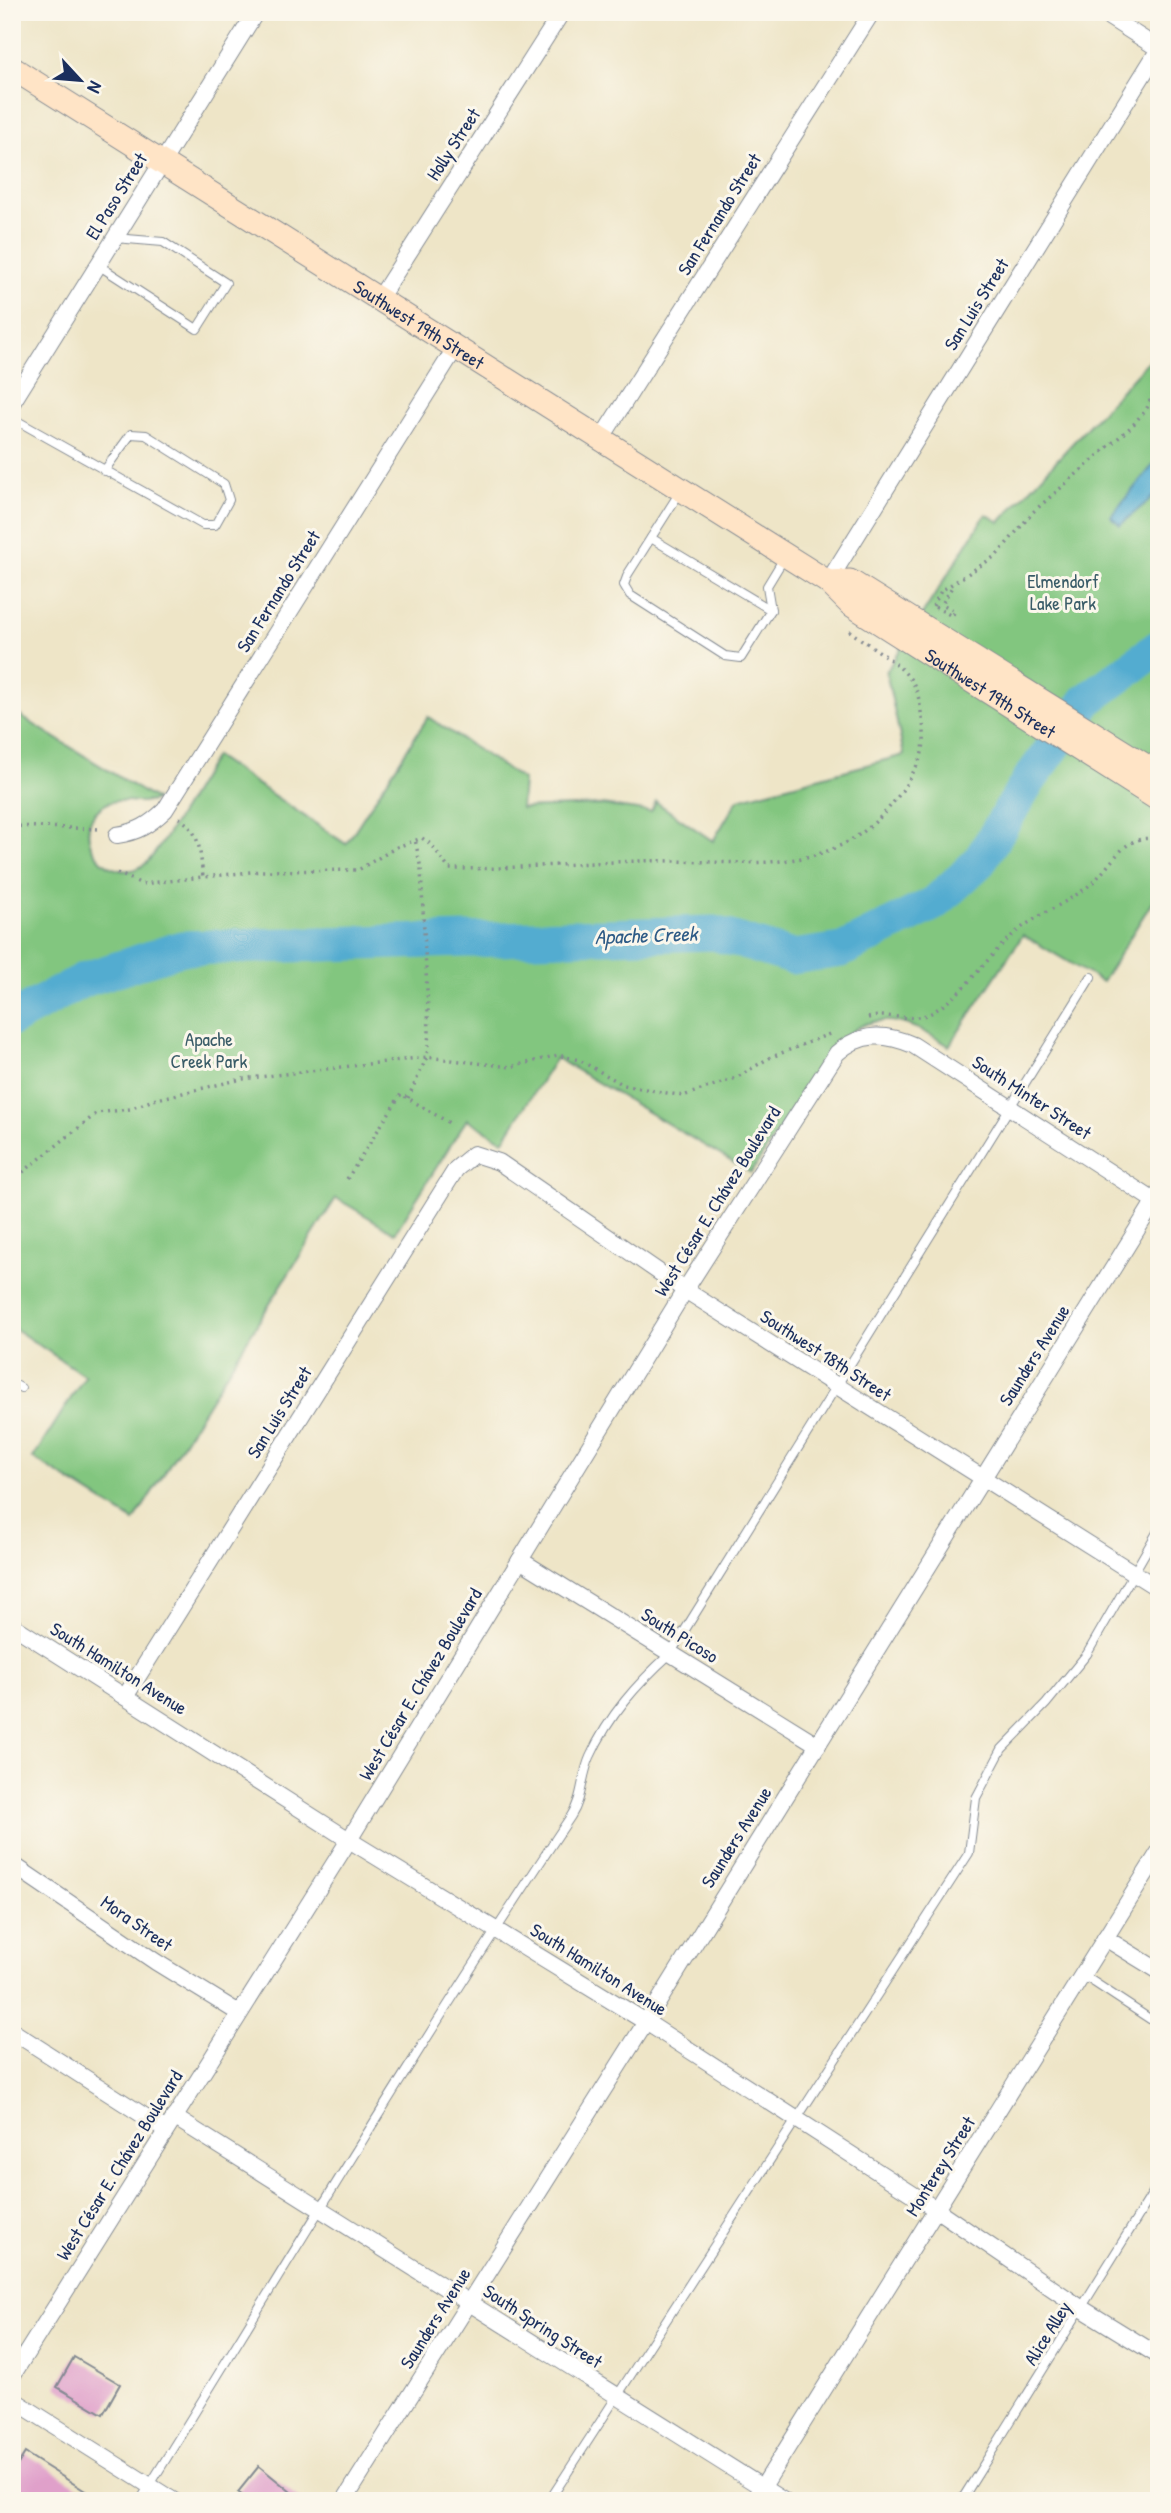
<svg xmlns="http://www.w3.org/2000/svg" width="1171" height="2513" font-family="'Patrick Hand',sans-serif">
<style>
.green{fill:#82c67f;stroke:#4e7a6e;stroke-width:2}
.water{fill:#52acd0;stroke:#366e97;stroke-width:2}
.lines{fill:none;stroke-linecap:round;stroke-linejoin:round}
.river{stroke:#52acd0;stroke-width:35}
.building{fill:#e0a0ca}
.lane-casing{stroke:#848a92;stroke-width:10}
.street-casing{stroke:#848a92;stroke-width:18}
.secondary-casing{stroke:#848a92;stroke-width:25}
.path{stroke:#848a92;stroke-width:3.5;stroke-dasharray:2 5;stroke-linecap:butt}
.lane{stroke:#fff;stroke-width:8}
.street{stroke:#fff;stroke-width:16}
.secondary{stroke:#ffe4c6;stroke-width:23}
.labels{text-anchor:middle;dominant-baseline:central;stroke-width:6;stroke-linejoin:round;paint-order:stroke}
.street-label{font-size:19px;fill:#1b2f5e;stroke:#fbf7ec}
.park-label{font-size:19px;fill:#3a5c68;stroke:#fbf7ec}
.water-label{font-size:21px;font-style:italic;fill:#2e5b86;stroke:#fbf7ec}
</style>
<rect width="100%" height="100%" fill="#fbf7ec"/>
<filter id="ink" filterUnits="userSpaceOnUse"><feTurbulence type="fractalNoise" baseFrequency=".0143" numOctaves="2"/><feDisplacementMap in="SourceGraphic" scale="14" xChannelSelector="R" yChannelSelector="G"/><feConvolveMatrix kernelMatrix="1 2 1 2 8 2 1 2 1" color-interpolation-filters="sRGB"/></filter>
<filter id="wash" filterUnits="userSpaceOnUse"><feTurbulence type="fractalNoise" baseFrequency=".00686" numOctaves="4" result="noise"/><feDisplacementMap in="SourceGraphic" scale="28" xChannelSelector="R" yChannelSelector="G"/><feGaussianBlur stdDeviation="1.57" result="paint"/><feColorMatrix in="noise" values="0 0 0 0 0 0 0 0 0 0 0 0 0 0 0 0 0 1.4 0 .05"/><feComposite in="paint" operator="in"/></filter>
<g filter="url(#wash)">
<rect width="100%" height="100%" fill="#eee5c7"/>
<path class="green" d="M1159 349V891L1102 982 1023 935 949 1046C875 999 850 1020 807 1087 788 1116 770 1144 751 1173L556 1058 503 1141 467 1119 395 1233 336 1198 134 1521 33 1458 85 1376 12 1327V711L156 800C138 807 118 793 100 808 67 836 111 889 145 864 160 852 201 777 215 756L346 844 428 717 523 780 521 808 602 805 651 812 656 802 713 841 738 799 904 755 886 672 986 514 1000 522Z"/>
<path class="water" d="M1159 458V492L1120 525 1111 516Z"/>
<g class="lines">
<path class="river" d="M12 1019 83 980 182 948 714 933 792 957 842 950 935 903 979 862 1028 782 1087 700 1159 647"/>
</g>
<g id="blocks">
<g class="building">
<path d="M74 2357 120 2384 103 2414 57 2387Z"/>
<path d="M25 2453 101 2501H12V2474Z"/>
<path d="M259 2466 302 2501H249L238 2492Z"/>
</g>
</g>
</g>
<g filter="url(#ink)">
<use href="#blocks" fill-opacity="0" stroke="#848a92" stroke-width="2"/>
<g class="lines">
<g class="lane-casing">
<g id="lane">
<path d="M98 265 197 329 226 283 163 242 115 238"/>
<path d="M12 418 203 525H215L229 500 224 484 146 435 131 434 104 471"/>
<path d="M680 492 628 574 624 585 630 595 725 656 741 658 771 610 767 586 784 558"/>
<path d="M651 538 771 610"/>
<path d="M12 1383 21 1388"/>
<path d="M1083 1975 1159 2025"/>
<path d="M140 2501C282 2272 421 2040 571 1816 583 1798 581 1777 590 1757 609 1715 637 1684 670 1654L1091 977"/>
<path d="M549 2501 969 1853 976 1798 1002 1749 1046 1704 1087 1654 1159 1529"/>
<path d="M961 2501 1159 2183"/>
</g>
</g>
<g class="street-casing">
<g id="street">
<path d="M1101 12 1159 49"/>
<path d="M379 299 562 12"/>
<path d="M12 403 256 12"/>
<path d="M601 439 872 12"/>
<path d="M828 582 1159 49"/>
<path d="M117 835C138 832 149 825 165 810L456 347"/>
<path d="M520 1560 818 1745"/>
<path d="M12 1625 349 1840 646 2022 937 2210 1081 2308 1159 2356"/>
<path d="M125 1697 456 1169 474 1154 499 1162 685 1290 1159 1589"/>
<path d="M12 1864 156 1962 239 2013"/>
<path d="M1105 1938 1159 1971"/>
<path d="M12 2031 166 2130"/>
<path d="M174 2117 784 2501"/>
<path d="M12 2376 349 1840 685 1290 837 1053C861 1032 885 1033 913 1045L1159 1204"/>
<path d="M12 2399 174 2501"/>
<path d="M344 2501 646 2022 1159 1194"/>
<path d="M754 2501 1159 1852"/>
</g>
</g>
<g class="secondary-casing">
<g id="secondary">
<path id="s1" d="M12 68 828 582 850 604 1159 800"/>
<path d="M828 582 850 581 1159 774"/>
</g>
</g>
<g class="path">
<path d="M933 606 941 591 997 555 1033 512 1132 426 1147 408 1159 378"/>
<path d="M935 607 952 616 955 611 942 604 953 585"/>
<path d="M179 818C201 831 200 854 203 877L261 871 358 870 397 847 422 838 432 845 449 869C513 869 576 863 639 861 751 858 850 890 915 769 925 751 926 738 922 718 920 707 919 693 913 683 899 661 867 645 847 629"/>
<path d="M12 826 101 829"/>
<path d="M117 873 142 884 203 877"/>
<path d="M868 1018C888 1012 911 1023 931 1013 967 993 988 953 1020 929 1042 912 1072 901 1092 883 1114 864 1124 831 1159 840"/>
<path d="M408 1098 427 1057 429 1031 421 869 415 839"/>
<path d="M347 1179 401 1094 451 1124"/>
<path d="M12 1181 97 1113 130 1109 153 1100 242 1079 427 1057 511 1067 558 1055 579 1060 624 1085 683 1096 736 1078 769 1058 832 1033"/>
</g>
<use href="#lane" class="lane"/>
<use href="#street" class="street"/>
<use href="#secondary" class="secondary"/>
</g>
</g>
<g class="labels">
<g class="street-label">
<text transform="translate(453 144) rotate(-57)">Holly Street</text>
<text transform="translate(116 196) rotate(-58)">El Paso Street</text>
<text transform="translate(719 214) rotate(-58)">San Fernando Street</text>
<text transform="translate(976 304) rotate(-58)">San Luis Street</text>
<text stroke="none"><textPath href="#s1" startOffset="481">Southwest 19th Street</textPath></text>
<text transform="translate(278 591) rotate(-58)">San Fernando Street</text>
<text stroke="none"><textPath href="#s1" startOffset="1162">Southwest 19th Street</textPath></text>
<text transform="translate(1032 1097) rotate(33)">South Minter Street</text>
<text transform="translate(717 1201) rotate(-58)">West César E. Chávez Boulevard</text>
<text transform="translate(826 1355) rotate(33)">Southwest 18th Street</text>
<text transform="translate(1034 1355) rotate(-58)">Saunders Avenue</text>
<text transform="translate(279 1412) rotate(-58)">San Luis Street</text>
<text transform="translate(680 1635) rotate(32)">South Picoso</text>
<text transform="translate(119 1668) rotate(32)">South Hamilton Avenue</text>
<text transform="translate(420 1684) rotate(-59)">West César E. Chávez Boulevard</text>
<text transform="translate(736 1837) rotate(-58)">Saunders Avenue</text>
<text transform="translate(137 1923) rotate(35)">Mora Street</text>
<text transform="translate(599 1969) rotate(32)">South Hamilton Avenue</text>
<text transform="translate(119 2165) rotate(-58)">West César E. Chávez Boulevard</text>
<text transform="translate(940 2166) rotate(-58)">Monterey Street</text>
<text transform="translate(435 2318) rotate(-58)">Saunders Avenue</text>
<text transform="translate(543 2326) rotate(33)">South Spring Street</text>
<text transform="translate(1047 2333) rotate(-58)">Alice Alley</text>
</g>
<g class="park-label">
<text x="1063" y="581">Elmendorf<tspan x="1063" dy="22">Lake Park</tspan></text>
<text x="209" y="1039">Apache<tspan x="209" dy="22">Creek Park</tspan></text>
</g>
<g class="water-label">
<text transform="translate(646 935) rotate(-2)">Apache Creek</text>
</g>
</g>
<rect width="1171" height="2513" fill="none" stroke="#fbf7ec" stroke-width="42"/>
<g transform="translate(80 80) rotate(116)" stroke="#fbf7ec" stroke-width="5" paint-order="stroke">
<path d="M0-5L12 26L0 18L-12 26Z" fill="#1b2f5e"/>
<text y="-10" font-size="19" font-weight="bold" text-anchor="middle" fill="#1b2f5e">N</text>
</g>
</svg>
